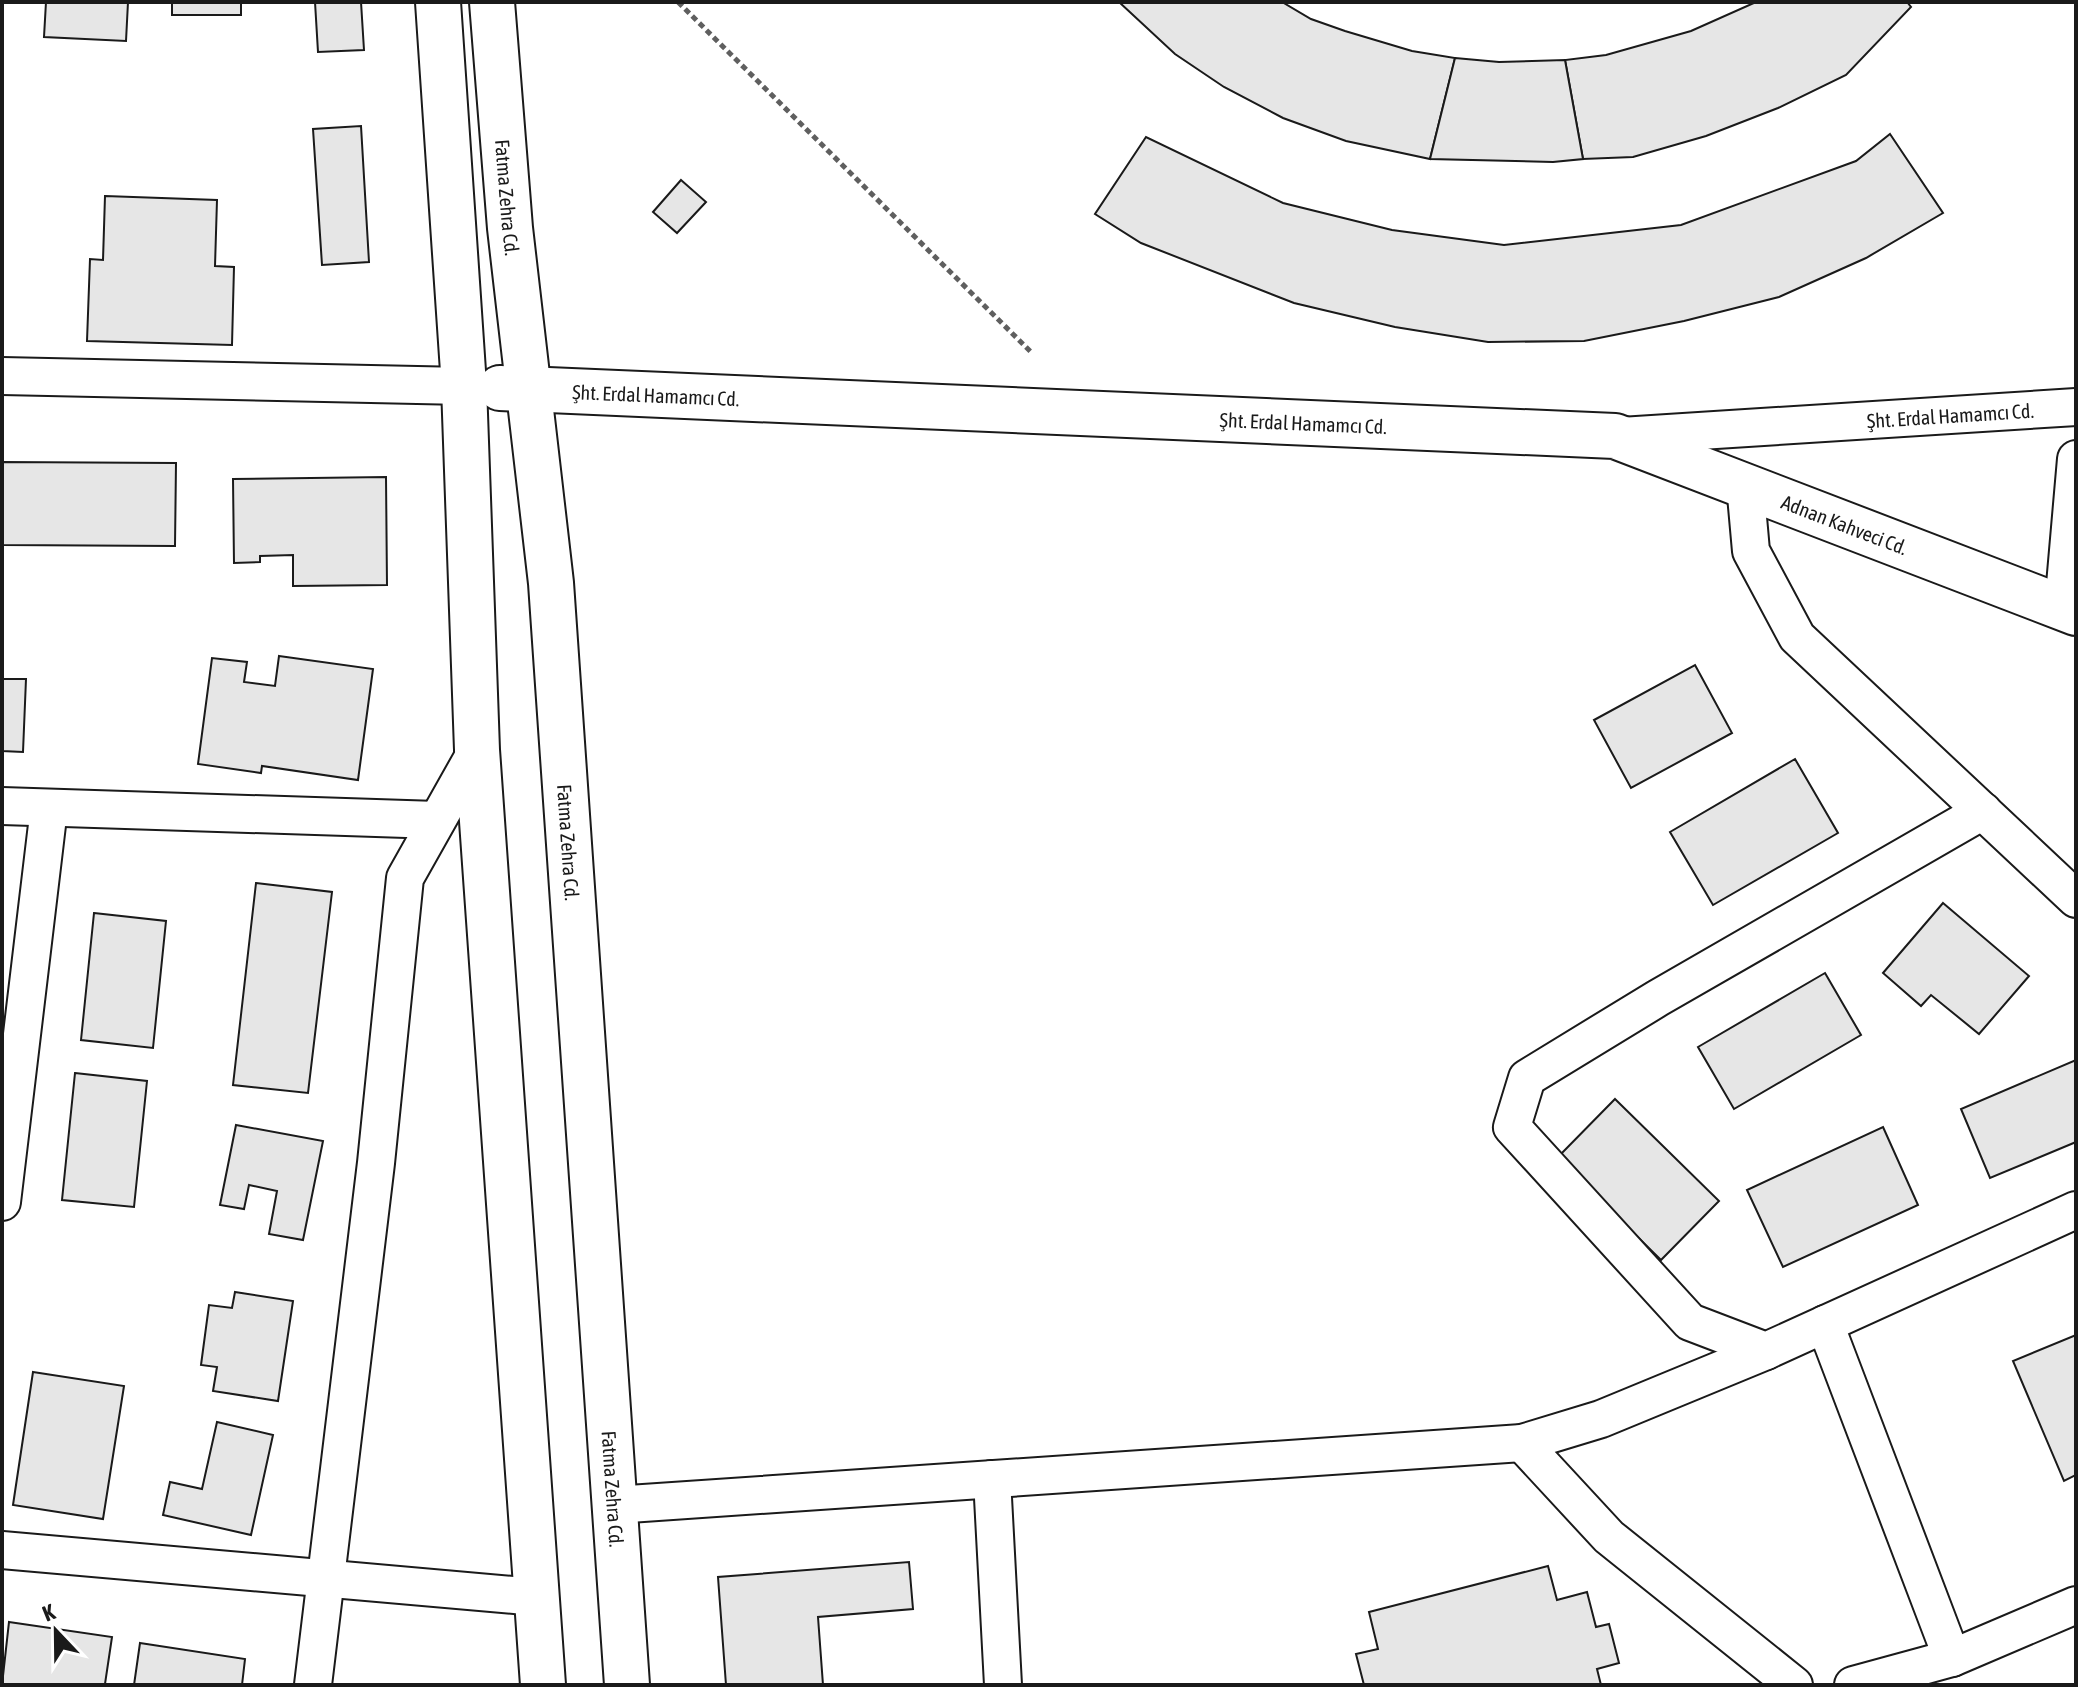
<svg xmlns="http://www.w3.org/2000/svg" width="2078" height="1687" font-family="'Asap Condensed',sans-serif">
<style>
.building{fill:#e6e6e6;stroke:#1a1a1a;stroke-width:2}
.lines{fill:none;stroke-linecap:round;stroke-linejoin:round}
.street-casing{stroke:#1a1a1a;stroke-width:40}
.secondary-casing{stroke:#1a1a1a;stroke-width:48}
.path{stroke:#5f5f5f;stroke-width:5;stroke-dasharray:6 4;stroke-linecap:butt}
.street{stroke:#fff;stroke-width:36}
.secondary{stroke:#fff;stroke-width:44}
.labels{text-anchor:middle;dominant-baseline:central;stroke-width:6;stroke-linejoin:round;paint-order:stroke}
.street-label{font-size:20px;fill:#1a1a1a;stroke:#fff}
</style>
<rect width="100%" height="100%" fill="#fff"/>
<g class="building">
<path d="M46 2H128L126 41 44 37Z"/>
<rect x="172" y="2" width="69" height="13"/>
<path d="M315 2H361L364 50 318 52Z"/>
<path d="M1119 2H1282L1311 19 1345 31 1412 51 1455 58 1430 159 1346 141 1283 118 1224 87 1175 54Z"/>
<path d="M1756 2H1907L1911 7 1846 75 1778 108 1706 136 1633 157 1583 159 1565 60 1606 55 1691 31Z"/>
<path d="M1455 58 1499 62 1565 60 1583 159 1553 162 1430 159Z"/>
<path d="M361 126 369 262 322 265 313 129Z"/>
<path d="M1890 134 1943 213 1866 258 1779 297 1684 321 1584 341 1488 342 1395 327 1294 303 1141 243 1095 214 1146 137 1283 203 1392 230 1504 245 1681 225 1856 161Z"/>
<path d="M681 180 706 202 677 233 653 212Z"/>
<path d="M105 196 217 200 215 266 234 267 232 345 87 341 90 259 103 260Z"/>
<path d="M2 462 176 463 175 546 2 545Z"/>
<path d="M386 477 387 585 293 586V555L260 556V562L234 563 233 479Z"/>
<path d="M279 656 373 669 358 780 262 766 261 773 198 764 212 658 247 662 244 682 275 686Z"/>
<path d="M1695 665 1732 733 1631 788 1594 720Z"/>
<path d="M2 679H26L23 752 2 751Z"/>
<path d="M1795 759 1838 833 1713 905 1670 832Z"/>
<path d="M256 883 332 892 308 1093 233 1085Z"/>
<path d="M1943 903 2029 976 1979 1034 1931 995 1921 1006 1883 973Z"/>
<path d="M94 913 166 921 153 1048 81 1040Z"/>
<path d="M1825 973 1861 1035 1734 1109 1698 1047Z"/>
<path d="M2076 1060V1142L1990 1178 1961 1109Z"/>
<path d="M75 1073 147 1081 134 1207 62 1200Z"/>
<path d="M1615 1099 1719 1201 1661 1260 1557 1158Z"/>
<path d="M236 1125 323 1141 303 1240 269 1234 277 1191 249 1185 244 1209 220 1205Z"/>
<path d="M1883 1127 1918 1205 1783 1267 1747 1190Z"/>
<path d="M235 1292 293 1301 278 1401 213 1391 217 1367 201 1365 209 1305 232 1308Z"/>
<path d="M2076 1335V1475L2064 1481 2013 1361Z"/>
<path d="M33 1372 124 1386 103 1519 13 1505Z"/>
<path d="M217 1422 273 1435 251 1535 163 1515 170 1482 202 1489Z"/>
<path d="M909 1562 913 1609 818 1617 823 1685H726L718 1577Z"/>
<path d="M1548 1566 1557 1600 1587 1592 1596 1627 1609 1624 1619 1663 1597 1669 1601 1685H1364L1356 1654 1378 1649 1369 1612Z"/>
<path d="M9 1622 112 1637 105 1684 2 1685Z"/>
<path d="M140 1643 245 1659 242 1685H134Z"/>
</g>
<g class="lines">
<g class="street-casing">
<g id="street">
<path d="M2 376 464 386"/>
<path id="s1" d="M1621 436 2076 407"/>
<path d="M1745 484 1751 551 1797 637 2076 899"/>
<path d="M2063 608 2076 459"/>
<path d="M2 806 437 820"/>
<path d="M1983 811 1658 998 1527 1078 1512 1127 1690 1322 1766 1351 2076 1210"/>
<path d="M2 1202 49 808"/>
<path d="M1825 1324 1952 1658"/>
<path d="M1522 1443 1609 1537 1794 1685"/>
<path d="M992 1479 1003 1685"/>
<path d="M614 1505 1522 1443 1601 1419 1766 1351"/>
<path d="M2 1550 536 1597"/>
<path d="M313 1685 376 1163 405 878 477 750"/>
<path d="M1853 1685 1952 1658 2076 1605"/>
</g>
</g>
<g class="secondary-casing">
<g id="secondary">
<path d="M438 2 464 386 477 750 543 1685"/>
<path id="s2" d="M492 2 510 228 551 583 627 1685"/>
<path id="s3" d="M500 388 1615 436 2076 613"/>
</g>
</g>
<path class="path" d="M678 2 1032 353"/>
<use href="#street" class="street"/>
<use href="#secondary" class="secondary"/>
</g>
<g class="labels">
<g class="street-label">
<text stroke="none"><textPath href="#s2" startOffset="196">Fatma Zehra Cd.</textPath></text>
<text stroke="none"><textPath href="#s3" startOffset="156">Şht. Erdal Hamamcı Cd.</textPath></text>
<text stroke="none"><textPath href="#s1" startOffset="330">Şht. Erdal Hamamcı Cd.</textPath></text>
<text stroke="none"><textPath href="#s3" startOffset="804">Şht. Erdal Hamamcı Cd.</textPath></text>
<text stroke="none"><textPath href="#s3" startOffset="1362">Adnan Kahveci Cd.</textPath></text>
<text stroke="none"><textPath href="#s2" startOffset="844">Fatma Zehra Cd.</textPath></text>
<text stroke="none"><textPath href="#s2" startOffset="1492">Fatma Zehra Cd.</textPath></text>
</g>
</g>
<rect width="2078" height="1687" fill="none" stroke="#1a1a1a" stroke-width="8"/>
<g transform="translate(56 1631) rotate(338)" stroke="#ffffff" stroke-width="6" paint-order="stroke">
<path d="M0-6L14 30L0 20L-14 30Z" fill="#1a1a1a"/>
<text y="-12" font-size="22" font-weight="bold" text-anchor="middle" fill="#1a1a1a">K</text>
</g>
</svg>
